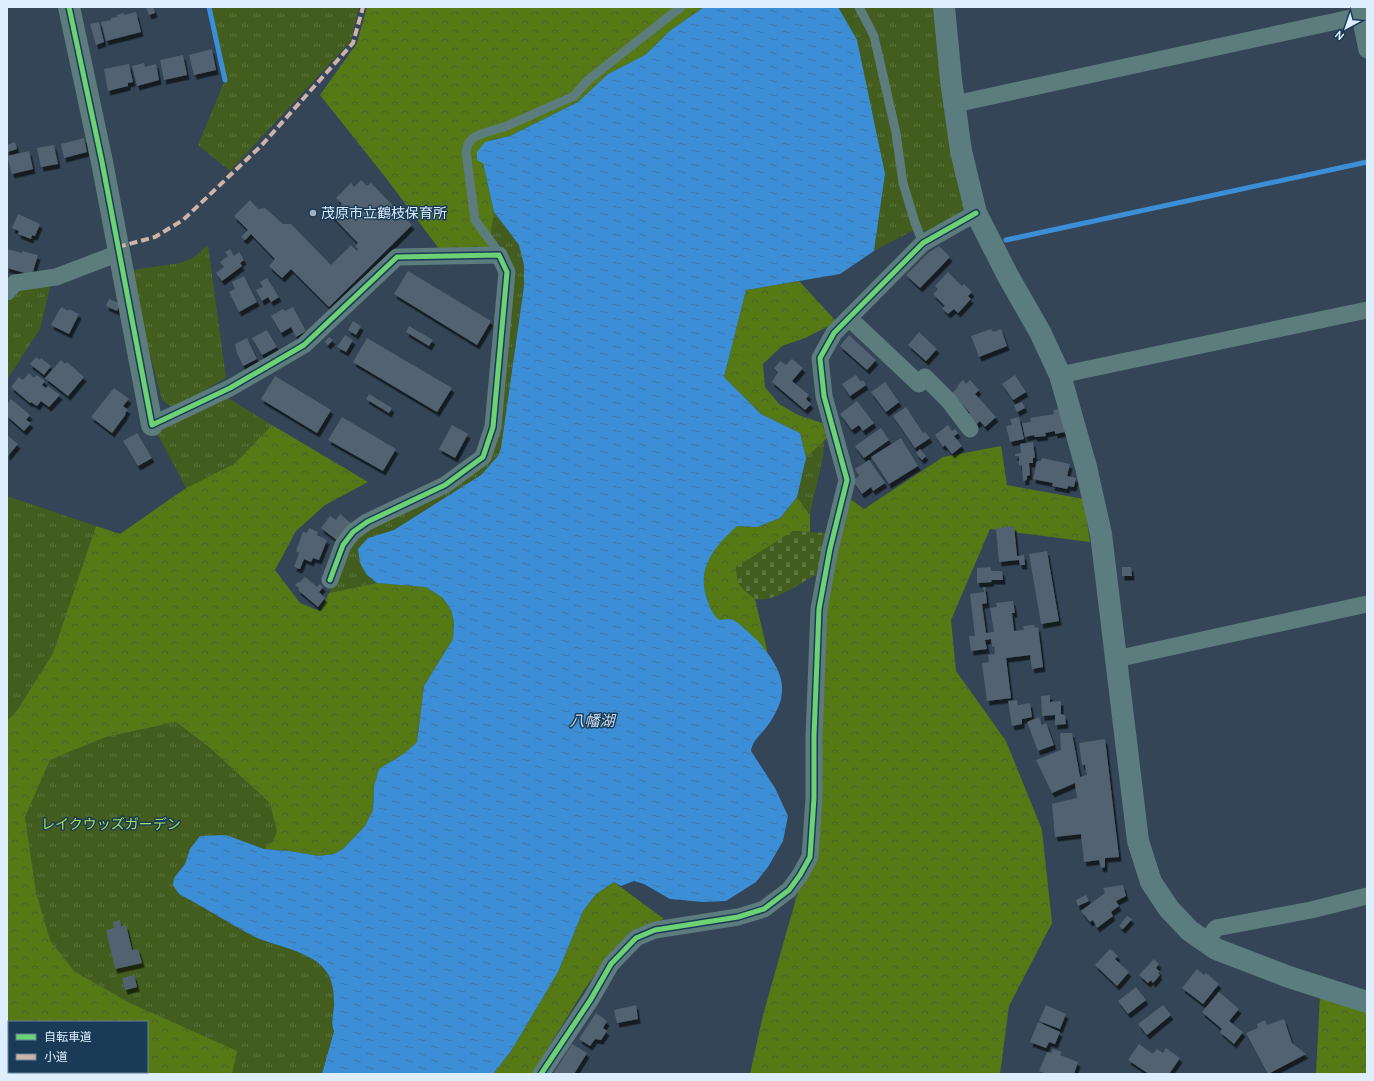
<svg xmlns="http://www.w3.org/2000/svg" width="1374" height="1081" font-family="Cabin,'Noto Sans JP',sans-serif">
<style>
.grass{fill:url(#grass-tufts)}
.forest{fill:url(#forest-crowns);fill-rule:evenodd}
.cemetery{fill:url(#cemetery-stones)}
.water{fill:url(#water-ripples)}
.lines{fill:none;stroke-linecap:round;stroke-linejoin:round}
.stream{stroke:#3c8fd6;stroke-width:5}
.building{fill:#536270;filter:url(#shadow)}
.service{stroke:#5d7c7e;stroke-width:9}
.minor{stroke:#5d7c7e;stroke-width:17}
.tertiary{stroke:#5d7c7e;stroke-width:22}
.secondary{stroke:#5b7d7f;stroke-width:22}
.quiet{stroke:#ceb3a9;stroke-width:4;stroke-dasharray:8 4;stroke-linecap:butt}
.cycleway-casing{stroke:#1a3b58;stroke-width:8}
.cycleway{stroke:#6cd273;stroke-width:5}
.poi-dot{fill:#a3b3c3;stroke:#1a3b58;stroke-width:1.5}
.labels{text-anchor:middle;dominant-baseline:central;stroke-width:3;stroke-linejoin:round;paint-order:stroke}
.poi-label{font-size:14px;fill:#dfeefd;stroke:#1a3b58;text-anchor:start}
.park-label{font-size:14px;fill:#a8de59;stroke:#1a3b58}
.water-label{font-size:15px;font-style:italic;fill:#cbdff3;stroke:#1a3b58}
</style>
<defs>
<pattern id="grass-tufts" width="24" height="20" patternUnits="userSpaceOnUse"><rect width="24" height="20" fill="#425d1e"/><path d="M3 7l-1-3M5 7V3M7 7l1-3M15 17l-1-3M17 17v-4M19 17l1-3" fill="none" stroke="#5d7540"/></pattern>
<pattern id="forest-crowns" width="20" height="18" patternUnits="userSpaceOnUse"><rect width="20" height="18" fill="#557a15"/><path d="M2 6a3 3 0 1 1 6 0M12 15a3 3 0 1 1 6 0" fill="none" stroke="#4c6030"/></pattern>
<pattern id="cemetery-stones" width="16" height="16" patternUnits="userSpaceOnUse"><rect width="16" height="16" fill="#425d1e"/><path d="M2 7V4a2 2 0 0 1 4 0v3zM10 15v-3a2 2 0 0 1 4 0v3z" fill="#5d7540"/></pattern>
<pattern id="water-ripples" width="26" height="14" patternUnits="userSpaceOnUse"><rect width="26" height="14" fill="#3c8fd6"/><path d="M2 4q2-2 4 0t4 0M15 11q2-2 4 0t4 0" fill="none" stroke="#3e76a6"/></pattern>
<filter id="shadow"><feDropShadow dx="2.5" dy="4.5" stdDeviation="0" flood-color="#0009"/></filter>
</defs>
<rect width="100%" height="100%" fill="#334556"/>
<g class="grass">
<path d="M209 7H359L351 41 230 171 198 145 225 80Z"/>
<path d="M838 7H855L872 37 892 130 898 174 905 206 914 230 874 251 885 174Z"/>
<path d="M863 7H934L965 208 934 232H926L918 225 909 189 879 35Z"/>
<path d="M494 212 519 245 524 265V286L501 448 498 456 481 475 394 530 368 538 358 549C361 566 364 572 377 583L329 593 345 553 356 536 485 461 513 275 499 243 490 236Z"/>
<path d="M208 245 226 378 173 408 162 400 143 327 132 270 180 263 193 258Z"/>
<path d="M51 283 40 329 7 380V303L22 287Z"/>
<path d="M225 396 272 425 234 464 186 488 157 433Z"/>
<path d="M824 441 823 457 810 514 797 497 806 458Z"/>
<path d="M7 496 96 526 53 653 18 709 7 721Z"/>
<path d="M176 722 210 748 270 803 277 832 272 842 264 849H190L185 864 174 878 179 894C204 907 228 923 253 936 276 947 315 951 328 974 333 983 334 994 334 1004 334 1013 330 1021 334 1030L322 1074H232L236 1051 128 1002 74 971 50 940 36 892 25 817 50 760 106 737Z"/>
</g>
<g class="forest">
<path d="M367 7H704L671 30 645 55 608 74 578 102 510 136 485 142 483 163 494 212 488 251 440 250 386 178 320 95 357 43Z"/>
<path d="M799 281 837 322 805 338 782 346 763 364 765 387 779 404 798 415 822 423 827 438 806 458 800 433 761 414 724 377 746 290Z"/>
<path d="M272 425 368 482 325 505 296 531 275 570 300 603 320 611 329 593 377 583 426 587 443 598 451 610 454 622 453 639 424 686 417 742 405 753 379 769 374 786 373 810 365 826 343 849 334 854 319 856 289 851 264 849 272 842 277 832 270 803 210 748 176 722 106 737 50 760 25 817 36 892 50 940 74 971 128 1002 237 1051 232 1074H7V721L18 709 53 653 96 526 120 534 186 488 234 464ZM9 1022H147V1072H9Z"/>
<path d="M1001 446 1007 485 1084 499 1090 542 990 529 951 620 956 671 1006 741 1042 830 1052 923 1009 1006 1000 1074H750L763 1015 799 888 828 592 849 498 864 509 943 457Z"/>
<path d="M797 497 810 515V532L793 531 744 590 755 599 768 654 753 637 744 628 731 619 718 621C712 614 710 607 707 599 696 568 715 545 737 526L757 527 780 518Z"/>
<path d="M614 882 664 919 631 931 608 956 584 990 532 1074H493L511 1051 558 972 583 911 596 894Z"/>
<path d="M1320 996 1367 1012V1074H1316Z"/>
</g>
<path class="cemetery" d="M793 531 827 533 816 575C800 583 774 603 756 599 753 598 749 594 746 592 738 586 736 577 736 567Z"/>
<path class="water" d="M704 7H838L857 40 885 174 874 251 840 274 746 290 724 377 761 414 800 433 806 458 797 497 780 518 757 527 737 526C715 546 696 568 707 599 710 607 712 614 719 620 722 620 727 619 731 619 738 621 751 635 757 640 784 672 793 693 765 729 759 736 752 742 751 751L775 788 788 816 783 841 768 867 756 882 726 901 703 902 670 899 644 884 634 881 621 886 614 882 596 894 583 911 558 972 511 1051 493 1074H322L334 1031C330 1021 334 1014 334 1004 334 994 333 983 328 974 315 951 276 947 253 936 228 923 204 907 179 894L173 885 174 878 185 864 190 849 200 836 226 835 264 849 289 851 319 856 334 854 343 849 365 826 373 810 374 786 379 769 405 753 417 742 424 686 453 639 454 622 451 610 443 598 426 587 377 583 367 575 360 563 358 549 368 538 394 530 481 475 498 456 501 448 524 286V265L519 245 494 212 483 163 477 160V152L485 142 510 136 578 102 608 74 645 55 671 30Z"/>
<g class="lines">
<g class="stream">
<path d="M209 7 225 80"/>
<path d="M1006 240 1367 162"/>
</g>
</g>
<g class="building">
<path d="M146 7H153L155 13 149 15Z"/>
<path d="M136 12 141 32 106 41 101 22 111 20V18L117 17 116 15 124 13V15Z"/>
<path d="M99 22 104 42 96 45 90 24Z"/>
<path d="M212 49 216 70 194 75 189 55Z"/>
<path d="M183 55 187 75 164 80 160 60Z"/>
<path d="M144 63 145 67 156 64 159 80 137 86 132 66Z"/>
<path d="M129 64 133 82 128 83V86L108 91 104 69Z"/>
<path d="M84 138 87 152 64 158 61 144Z"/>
<path d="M15 142 17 149 7 152V145Z"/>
<path d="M54 145 58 164 41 167 37 148Z"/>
<path d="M29 151 33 169 12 174 7 156Z"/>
<path d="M361 180 367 186 371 183 412 225 329 307 291 269 282 278 269 266 275 259 251 234 245 240 241 237 248 230 234 216 250 200 258 209 265 208 283 224H291L331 265 351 245 357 251 358 249 355 246 358 243 331 215 342 204 336 198 351 183 354 187Z"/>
<path d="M18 214 40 224 35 236 32 235 31 239 18 234 19 231 12 228Z"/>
<path d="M939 246 950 257 920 288 906 275 928 253Z"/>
<path d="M7 249 22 253V251L38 255 32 275 7 268Z"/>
<path d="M230 249 234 256 239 252 244 260 240 263 242 266 222 281 216 273 224 267 220 262 228 256 225 252Z"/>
<path d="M408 271 491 321 477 345 394 294Z"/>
<path d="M948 272 962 286 964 284 972 292 968 296 971 299 958 313 954 309 948 314 942 308 945 306 933 294 938 289 935 286Z"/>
<path d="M244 276 257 302 239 312 229 292 235 289 232 282Z"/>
<path d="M267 278 279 297 271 302 268 297 262 301 256 290 263 287 260 282Z"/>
<path d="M109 299 120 304 117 311 106 306Z"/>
<path d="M61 307 68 311 69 309 79 314 69 334 51 325Z"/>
<path d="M293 307 306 331 296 337 291 327 281 333 271 316 283 309 285 311Z"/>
<path d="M353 321 361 326 356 335 348 330Z"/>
<path d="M409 326 433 340 429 346 406 332Z"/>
<path d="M991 329 993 332 1001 329 1007 346 979 357 971 336Z"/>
<path d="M267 330 277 347 262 355 252 338Z"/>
<path d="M919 332 937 349 926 361 908 345Z"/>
<path d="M345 335 353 340 346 352 337 347Z"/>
<path d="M849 335 876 360 867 370 840 346Z"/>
<path d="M329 337 333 340 328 345 325 342Z"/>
<path d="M247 338 257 359 243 366 237 353 235 344Z"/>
<path d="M367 338 452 388 437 412 353 362Z"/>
<path d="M36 357 40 360 41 358 51 366 44 375 30 364Z"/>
<path d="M792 359 803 368 792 381 809 395 806 399 811 404 805 410 772 382 778 372 774 368 780 361 786 365Z"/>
<path d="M61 360 65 364 67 362 84 377 68 396 45 378Z"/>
<path d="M29 373 34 378 37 375 45 381 42 385 46 388 48 386 60 395 49 407 41 401 37 406 31 402 30 403 11 387 19 377 23 380Z"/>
<path d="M856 375 861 382 863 380 866 385 850 396 842 384Z"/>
<path d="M1015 375 1026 392 1013 400 1002 384Z"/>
<path d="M275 376 331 410 317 433 261 399Z"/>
<path d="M963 380 966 384 970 380 979 390 975 394 996 417 985 427 980 421 977 424 968 415 970 413 952 393 958 387 957 386Z"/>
<path d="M885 382 899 402 886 412 871 392Z"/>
<path d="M114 388 129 399 123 406 128 410 125 413 126 414 112 433 91 417Z"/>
<path d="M369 394 392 408 389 413 366 399Z"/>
<path d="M11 399 30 415 26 420 31 423 24 431 7 416V404Z"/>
<path d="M857 401 874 423 863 431 859 425 852 430 840 414Z"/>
<path d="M1022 402 1025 408 1017 412 1014 405Z"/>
<path d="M906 407 923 433 925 432 930 438 915 448 893 416Z"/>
<path d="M1061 409 1065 432 1055 434V431L1045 433 1046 436 1035 437 1034 435 1025 437 1022 423 1031 422 1030 418 1054 414 1053 410Z"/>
<path d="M342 417 396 449 383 471 328 440Z"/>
<path d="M1019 417 1024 439 1010 442 1006 426 1012 425 1010 419Z"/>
<path d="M452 425 468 434 455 458 439 449Z"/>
<path d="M948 425 952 431 955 429 958 433 954 436 962 446 952 454 945 445 943 447 935 435Z"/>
<path d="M881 428 889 440 864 458 855 446Z"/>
<path d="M137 433 152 458 138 466 123 441Z"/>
<path d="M7 435 18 444 8 456 7 455Z"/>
<path d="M901 438 918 466 889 484 871 457Z"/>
<path d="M1033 442 1035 458H1033V463H1029L1030 475 1027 476V480L1023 481 1022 465 1019 466V456H1015V454L1021 453 1020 444Z"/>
<path d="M920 449 926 456 922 460 916 453Z"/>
<path d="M1042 458 1070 464 1067 476 1076 478 1074 487 1068 486 1067 489 1052 486 1053 483 1033 479 1037 461H1041Z"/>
<path d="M869 460 885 483 873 491 871 487 862 494 853 481 859 476 855 469Z"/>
<path d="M340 514 351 523 338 541 321 528 330 516 336 520Z"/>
<path d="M1014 526 1017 556 1024 555 1025 565H1020L1019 560 999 562 996 528Z"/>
<path d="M309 528 318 532 317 535 327 540 319 560 313 558 311 562 304 559 300 569 294 567 299 553 296 551 303 532 307 533Z"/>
<path d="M1047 551 1059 621 1041 624 1029 554Z"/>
<path d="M991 567V571H1002L1003 580H991L992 582 977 583V568Z"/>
<path d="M1122 567H1131L1132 576H1122Z"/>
<path d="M305 577 317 587 320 584 323 587 319 592 325 598 318 607 298 590 299 588 295 585 298 582 299 583Z"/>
<path d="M983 587H985L987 603 982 604 986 633 994 632 990 608 997 607 996 603 1013 601 1015 613H1012L1014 631 1024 630 1023 626 1034 625 1035 628 1038 627 1043 667 1032 669 1030 655 1006 658 1011 698 987 701 982 663 989 662 988 655 995 654 994 646 992 647 991 639 985 640 987 649 971 651 969 636H975L970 594 984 592Z"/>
<path d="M1050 695V702L1061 701V714L1065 715 1066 724 1055 725V715L1042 716 1041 696Z"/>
<path d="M1017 700 1018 705 1030 703 1032 717 1022 719V724L1012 726 1008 701Z"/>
<path d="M1039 717 1042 725 1046 723 1054 745 1038 751 1027 722Z"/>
<path d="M1060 733H1072L1080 777 1087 775 1085 765H1082L1079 743 1105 739 1119 857 1105 858V867L1101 868 1099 860 1084 862 1081 834 1055 837 1052 804 1077 798 1075 783 1052 793 1036 760 1061 750Z"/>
<path d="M1123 885 1126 896 1116 901 1119 906 1111 912 1113 916 1097 928 1093 920 1090 922 1081 911 1105 893 1103 888Z"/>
<path d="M1086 895 1089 901 1078 906 1076 900Z"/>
<path d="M1127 916 1132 919 1123 929 1119 926Z"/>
<path d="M120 920 121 926 126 925 132 950 138 949 142 963 115 969 106 930 114 928 113 922Z"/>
<path d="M1110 949 1118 956 1115 959 1129 972 1117 986 1095 965Z"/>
<path d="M1154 959 1159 964 1156 968 1160 972 1158 973 1160 975 1153 983 1151 980 1148 983 1139 975Z"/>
<path d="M1197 969 1204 975 1206 973 1219 984 1203 1004 1182 988Z"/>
<path d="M134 975 137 987 125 990 122 978Z"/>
<path d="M1136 987 1146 1000 1128 1014 1118 1001Z"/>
<path d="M1219 992 1239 1009 1229 1021 1243 1032 1234 1044 1220 1032 1222 1029 1202 1012Z"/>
<path d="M636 1005 638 1019 617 1023 614 1010Z"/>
<path d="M1046 1005 1066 1014 1060 1029 1039 1021Z"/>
<path d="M1163 1005 1171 1015 1147 1035 1138 1024Z"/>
<path d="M596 1013 607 1021 603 1028 607 1031 601 1040 595 1039 590 1046 579 1039Z"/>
<path d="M1284 1019 1292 1043 1306 1054 1268 1074 1246 1033 1258 1028 1257 1024 1265 1020 1267 1025Z"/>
<path d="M1038 1022 1060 1032 1055 1044 1049 1042 1046 1048 1030 1042Z"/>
<path d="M572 1044 587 1053 574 1074H553Z"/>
<path d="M1139 1044 1153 1054 1157 1049 1163 1053 1166 1048 1180 1058 1169 1074H1149L1128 1060Z"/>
<path d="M1053 1049 1062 1052 1060 1055 1078 1062 1074 1074H1047L1039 1071 1047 1052 1051 1053Z"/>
</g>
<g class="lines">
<g class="service">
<path d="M859 7 874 36 896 133 903 183 915 223 923 243"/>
<path d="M499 255 495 247 475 220 466 152 468 144 473 138 481 134 507 126 574 96 588 80 681 7"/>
</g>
<g class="minor">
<path d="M1358 7 1367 50"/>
<path d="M955 104 1360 16"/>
<path d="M7 292 15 283 56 277 119 253"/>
<path d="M849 318 919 384 925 377 949 401 970 429"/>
<path d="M1060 375 1367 310"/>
<path d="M152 425 230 388 304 345 397 257 499 255 507 272 493 427 483 457 445 485 367 522 353 532 343 545 330 580"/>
<path d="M1116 659 1367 604"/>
<path d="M1206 942 1216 928 1311 910 1367 896"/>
<path d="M541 1074 591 999 611 964 636 938 655 930 738 917 764 909 789 890 800 875 810 857 814 798V736L819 609 830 549 847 480 824 396 820 358 834 333 923 243 976 213"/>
</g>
<path class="tertiary" d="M69 7 102 162 152 425"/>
<path class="secondary" d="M944 7 951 80 961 151 976 213 1008 276 1040 332 1060 375 1086 467 1101 534 1138 841 1151 882 1169 909 1190 931 1216 949 1289 977 1367 1002"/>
<path class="quiet" d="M118 247 155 237 183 220 261 146 353 43 363 7"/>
<g class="cycleway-casing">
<g id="cycleway">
<path d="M69 7 102 162 152 425 230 388 304 345 397 257 499 255 507 272 493 427 483 457 445 485 367 522 353 532 343 545 330 580"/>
<path d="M541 1074 591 999 611 964 636 938 655 930 738 917 764 909 789 890 800 875 810 857 814 798V736L819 609 830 549 847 480 824 396 820 358 834 333 923 243 976 213"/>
</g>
</g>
<use href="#cycleway" class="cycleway"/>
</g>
<circle class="poi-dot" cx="313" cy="213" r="4"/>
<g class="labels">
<g class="poi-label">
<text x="321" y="213">茂原市立鶴枝保育所</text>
</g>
<g class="park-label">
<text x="111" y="824">レイクウッズガーデン</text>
</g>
<g class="water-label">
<text x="592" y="721">八幡湖</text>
</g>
</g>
<rect width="1374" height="1081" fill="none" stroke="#dfeefd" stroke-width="16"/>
<rect x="8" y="1021" width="140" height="52" fill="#1a3b58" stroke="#69839a"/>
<rect x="16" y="1034" width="20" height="6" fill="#6cd273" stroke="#69839a"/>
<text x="44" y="1041" font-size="12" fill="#dfeefd">自転車道</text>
<rect x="16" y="1054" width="20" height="6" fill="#ceb3a9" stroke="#69839a"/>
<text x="44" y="1061" font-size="12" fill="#dfeefd">小道</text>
<g transform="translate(1346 28) rotate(220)" stroke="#1a3b58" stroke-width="3" paint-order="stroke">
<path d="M0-3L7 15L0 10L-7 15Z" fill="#dfeefd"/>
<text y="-6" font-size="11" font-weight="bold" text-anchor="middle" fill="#dfeefd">N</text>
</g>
</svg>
